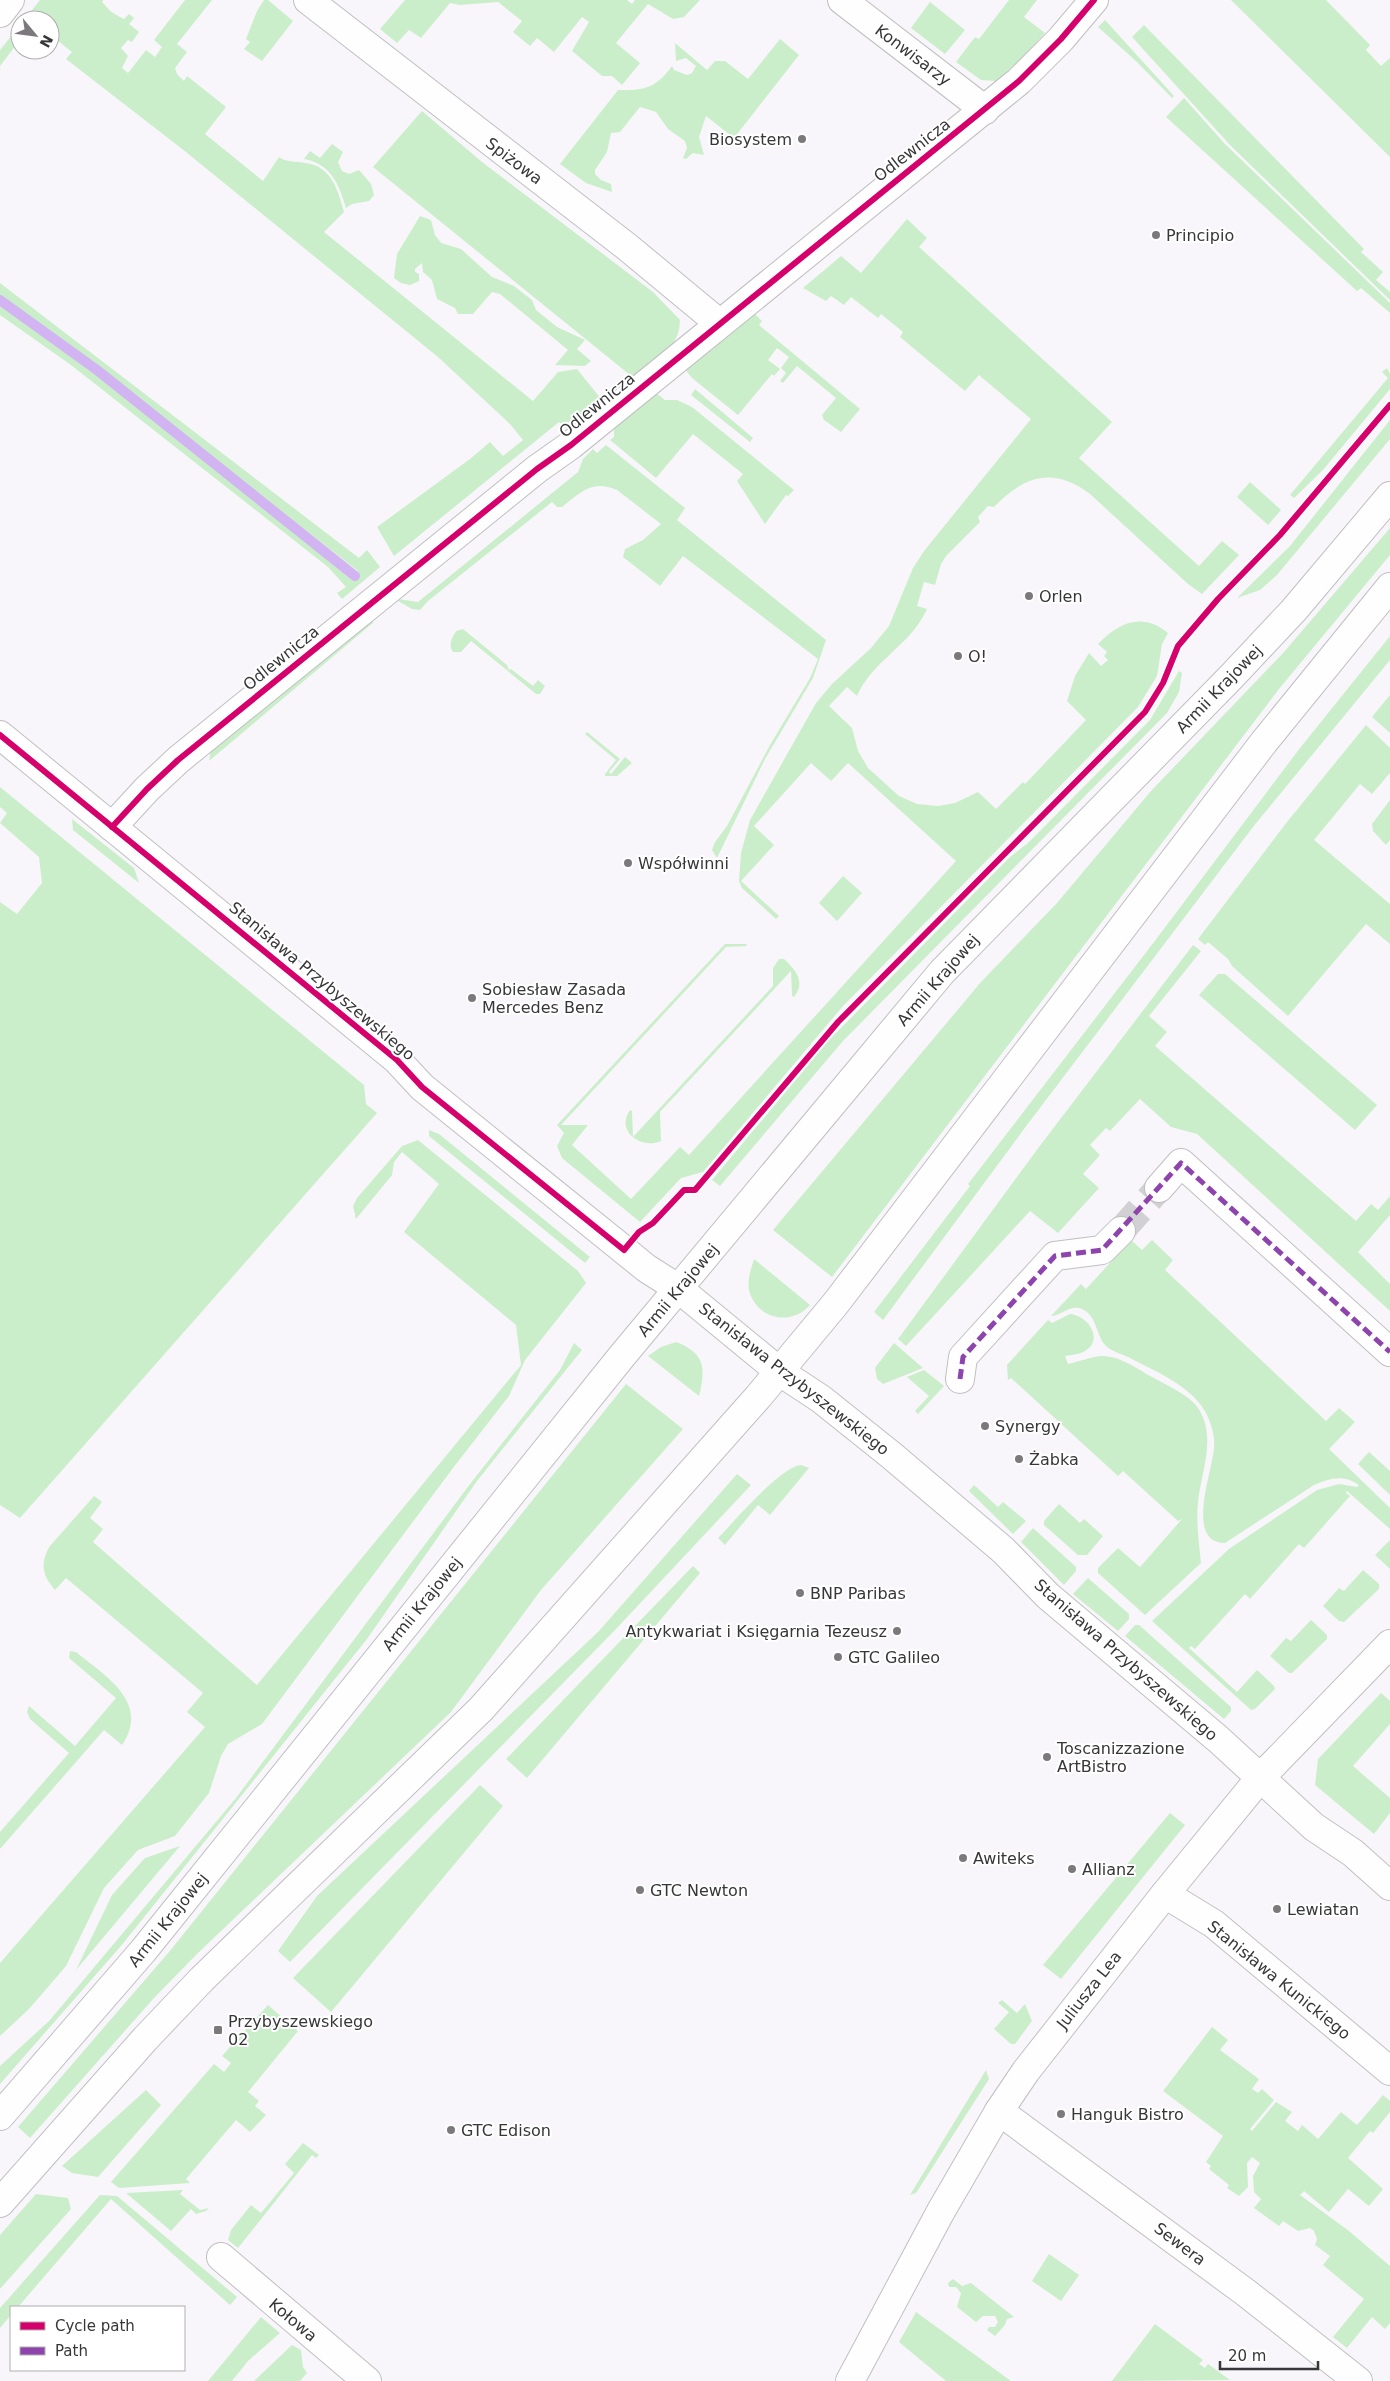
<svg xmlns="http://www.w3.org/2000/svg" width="1390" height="2381" font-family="'DejaVu Sans',sans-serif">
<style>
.green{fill:#cbeeca}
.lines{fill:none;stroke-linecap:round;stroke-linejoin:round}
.stream{stroke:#d3b4f2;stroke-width:10}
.minor-tunnel{stroke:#d1d0d3;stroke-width:28;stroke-dasharray:28 14;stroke-linecap:butt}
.minor-casing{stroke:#c0bfc1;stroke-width:30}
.secondary-casing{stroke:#c0bfc1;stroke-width:30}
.minor{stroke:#fefefe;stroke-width:28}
.secondary{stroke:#fefefe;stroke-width:28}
.quiet{stroke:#8e44ad;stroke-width:5;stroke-dasharray:10 5;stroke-linecap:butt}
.cycleway-casing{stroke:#fff;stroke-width:9}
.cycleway{stroke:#d6006c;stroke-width:6}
.poi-dot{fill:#7b797c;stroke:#fff;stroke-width:2}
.labels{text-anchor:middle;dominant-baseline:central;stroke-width:4;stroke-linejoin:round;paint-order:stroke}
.street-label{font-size:16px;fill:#373638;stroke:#fff}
.poi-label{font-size:16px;fill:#373638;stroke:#fff;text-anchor:start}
</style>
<rect width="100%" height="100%" fill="#f8f6fa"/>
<g class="green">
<path d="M40 0H103L102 2C112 13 111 12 124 19L129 14 134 18 129 24 139 32 132 42 128 40 121 48 128 56 122 68 128 73 146 50 155 57 162 47 154 40 185 0H212L177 44 187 52 175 68 177 74 184 81 187 76 226 107 205 134 263 181 279 157C288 163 296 161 306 163 332 167 338 190 344 212L324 232 533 401 558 372 577 369 602 400 567 429 559 422 394 556 377 527 470 459 490 442 503 456 523 440 510 424 438 357 186 152 66 59 72 52 53 37 50 41V20H24Z"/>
<path d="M264 0H268L293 21 262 61 244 49 250 42 246 39 257 11Z"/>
<path d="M405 0H627L632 4 635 0H700L684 17 673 19 648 4 616 43 640 63 622 85 612 76H602L572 51 589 22 582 17 554 52 537 38 530 46 513 32 522 21 498 2 460 5 450 3 421 38 409 30 397 43 380 29Z"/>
<path d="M1009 0H1037L1024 17 1045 33 1023 57 996 81 981 80 956 62 975 37 979 39Z"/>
<path d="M1231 0H1326L1370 45 1366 50 1381 66 1390 58V157Z"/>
<path d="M930 2 965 30 945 54 911 28Z"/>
<path d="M1105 20 1174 96 1172 98 1137 62 1098 27Z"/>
<path d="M20 25V40L0 66V50Z"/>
<path d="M1144 25 1364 249 1361 252 1383 272 1376 280 1390 292V300L1230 145 1132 37Z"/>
<path d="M780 39 799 55 734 138 706 116 699 137 704 155 693 153 686 159 683 158 687 148 685 141 668 129 656 112 640 107 620 132 611 133 607 152 595 170V174L601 180 611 184 612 192 586 183 560 164 618 90C645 91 657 87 672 66L674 70 687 75 692 73 696 66 686 58 676 61 675 43 707 70 715 61H725L748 79Z"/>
<path d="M1184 98 1225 144 1390 303V313L1361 288 1357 291 1166 117Z"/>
<path d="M422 111 482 162 653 292 680 320C680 348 655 362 635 379L373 167Z"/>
<path d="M332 144 343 152 338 162 342 171 349 174 359 170 371 184 374 195 369 201 352 204 346 208C339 184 331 164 304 159L310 151 320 158Z"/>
<path d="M420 216 431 220 435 235 441 243 461 249 492 277 514 286 532 300 536 310 557 327 585 340 577 349 591 361 585 366 555 365 568 350 500 294 492 292 473 314H458L455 308 437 299 432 280 423 272 422 263 415 269V272L419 274V281L410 285 401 283 394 278 397 254Z"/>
<path d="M907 219 927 238 919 247 1112 422 1079 458 1199 566 1222 541 1239 555 1202 594 1188 584 1090 494C1053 466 1024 476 994 507L988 506 978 517 980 522 946 556 941 564 935 585 924 582 917 606 927 609C912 644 872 661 857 696L847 687 829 706 852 728 858 751 868 768 899 796 917 804 938 806 955 803 978 792 996 809 1023 782 1025 784 1086 720 1067 701 1075 676 1089 653 1101 666 1108 660 1104 656 1107 652 1098 644C1119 622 1143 612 1168 633L1162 644 1157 676 1138 707 843 1006 703 1172 681 1178 640 1222 562 1158 557 1146 564 1133 557 1125 725 944H746L747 946 726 947 561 1125H588L572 1145 631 1199 680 1147 689 1155 956 861 848 763 831 781 811 763 754 826 774 845 741 881 779 916 776 919 742 888 739 881 741 853 750 820 816 703 832 684 871 648 889 626 913 568 924 551 1031 419 979 375 965 391 900 337 903 332 881 314 878 318 851 297 844 305 831 296 826 301 803 288 841 256 861 273Z"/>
<path d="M0 283 359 558 367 550 380 567 342 599 337 593 346 587 328 567 71 365 0 315V302L95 371 337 563 340 570 352 580 358 571 97 368 0 298Z"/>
<path d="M753 312 762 321 759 325 860 409 841 432 824 420 822 415 836 398 797 366 783 383 780 381 786 373 781 368 789 357 777 348 768 360 780 369 774 376 772 374 738 415 692 378 684 368Z"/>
<path d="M1387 368 1390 374V389L1323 470 1294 498 1290 495 1388 378 1382 372Z"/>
<path d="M695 389 753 438 750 442 691 395Z"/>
<path d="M656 393 665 400H677L692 407 794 490 788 496 786 495 765 524 737 481 743 474 693 434 656 478 610 440 614 437V428Z"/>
<path d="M1390 420V439L1277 575 1260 590 1237 598 1290 546Z"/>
<path d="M606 445 685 508 677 520 826 640 813 678 765 759 717 858 712 850 715 842 727 826 770 745 810 678 818 659 683 556 660 586 623 557 625 549 643 540 661 524 617 490C592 479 581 492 562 507H557L552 502 428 601 420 610 412 609 398 601V599L418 602 578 472 583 459 593 449 597 453Z"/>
<path d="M1250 482 1281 510 1268 525 1237 497Z"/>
<path d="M1390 528V555L1279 689 832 1277 773 1230 981 982 1057 903 1151 791 1284 652Z"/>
<path d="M368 622H374L209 761 211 749Z"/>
<path d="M463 629 507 665 509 670 511 669 533 686 538 680 545 686 540 694H536L471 641 461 652H453C448 645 452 637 456 631Z"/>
<path d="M1390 636V660L1253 827 1027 1125 883 1320 874 1312 970 1186 968 1184 1154 942 1300 748Z"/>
<path d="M1179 671 1182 673 1179 692 1167 713 843 1041 720 1186 712 1180 830 1039 1010 857 1028 843 1150 720Z"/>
<path d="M1390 695V733L1372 717Z"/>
<path d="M1366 725 1390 748V773L1372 794 1360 784 1314 840 1390 904V944L1366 924 1288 1016 1232 966 1228 959 1208 942 1205 945 1198 939 1287 822Z"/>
<path d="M587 732 620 759 609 772 611 774 625 757 632 763 617 776H605V774L616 760 585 734Z"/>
<path d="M0 787 364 1085 366 1104 377 1113 20 1518 0 1505V902L17 914 42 883 39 857 0 823 7 813 0 807Z"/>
<path d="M1390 800V840L1386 845 1373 831 1372 824Z"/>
<path d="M72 819 134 868 139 883 73 830Z"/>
<path d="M843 876 862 893 837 921 819 903Z"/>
<path d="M1193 945 1201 951 1149 1016 1167 1032 1155 1046 1356 1221 1371 1204 1378 1210 1390 1196V1215L1358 1252 1390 1284V1311L1197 1134 1171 1127 1140 1099 1110 1131 1106 1128 1090 1145 1100 1155 1083 1174 1099 1188 1058 1233 1030 1211 906 1346 898 1339 1039 1147Z"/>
<path d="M779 959H784C796 970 806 982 794 997L792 996 791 971 660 1112 661 1141C641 1150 615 1131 630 1110L632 1111 633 1137 773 986V968Z"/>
<path d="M1218 974H1225L1377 1105 1355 1130 1199 995Z"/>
<path d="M429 1130 439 1134 590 1257 585 1263 429 1136Z"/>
<path d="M418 1140 578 1271 586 1283 525 1360 509 1396 453 1468 262 1724 228 1744 221 1756 209 1793 175 1836 138 1850 104 1888 66 1966 29 2009 0 2036V1963L205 1727 187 1712 203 1693 66 1578 55 1590C43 1577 39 1563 50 1546L94 1496 102 1502 90 1518 103 1529 93 1542 257 1685 521 1365 516 1325 404 1232 439 1184 402 1152 394 1162 392 1175 356 1219 353 1206 357 1198 402 1146Z"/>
<path d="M1131 1240 1142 1250 1152 1240 1173 1260 1165 1270 1326 1421 1339 1408 1355 1422 1329 1449 1390 1508V1529L1347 1491 1346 1493 1350 1496 1304 1548 1299 1544 1250 1599 1245 1594 1195 1649 1191 1646 1189 1648 1237 1692 1257 1670 1274 1686 1275 1689 1255 1709 1251 1710 1152 1621 1229 1549 1317 1490 1339 1484 1357 1487 1359 1485C1343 1474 1330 1478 1314 1485L1225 1543C1184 1543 1213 1471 1214 1447 1215 1440 1213 1432 1211 1425 1201 1389 1158 1373 1128 1357 1121 1354 1109 1350 1105 1345 1095 1333 1097 1313 1079 1308 1068 1306 1060 1316 1051 1316L1081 1284 1086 1289Z"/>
<path d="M754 1259 810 1305C791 1327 756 1319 749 1290 747 1280 751 1269 754 1259Z"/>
<path d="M1070 1314C1089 1316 1104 1340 1085 1351 1080 1354 1072 1355 1065 1356L1068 1364C1078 1362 1090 1357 1101 1356 1119 1355 1139 1370 1154 1378 1168 1386 1192 1396 1200 1411 1216 1440 1201 1473 1198 1502 1196 1522 1199 1543 1201 1563L1145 1615 1098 1573V1568L1118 1548 1140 1567 1182 1519 1178 1521 1123 1471 1118 1476 1011 1378 1008 1380 1007 1365 1048 1320 1052 1323Z"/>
<path d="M676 1342C705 1353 706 1368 699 1396L648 1356 661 1347Z"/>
<path d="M574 1343 582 1350 477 1481 367 1639 121 1946 0 2084V2066L49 2021 65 2002 236 1798 470 1484 560 1370Z"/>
<path d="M894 1343 923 1368 883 1384 877 1379 875 1368Z"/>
<path d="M924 1370 944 1386 918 1414 915 1411 929 1396 907 1377Z"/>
<path d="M626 1384 683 1429 541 1590 451 1712 198 1953 154 1998 30 2138 18 2127 169 1952Z"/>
<path d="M1369 1452 1390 1471V1495L1358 1464Z"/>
<path d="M801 1465 809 1468 770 1515 758 1505 725 1545 718 1538C734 1522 780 1467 801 1465Z"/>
<path d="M737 1474 751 1485 616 1629 290 1962 278 1951 317 1896 598 1632Z"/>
<path d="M974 1485 998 1507 1003 1502 1026 1521 1013 1534 969 1491Z"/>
<path d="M1059 1504 1080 1523 1084 1519 1103 1536 1087 1555H1078L1044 1525V1521Z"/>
<path d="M1033 1528 1076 1567V1571L1064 1585 1021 1542Z"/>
<path d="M1390 1540V1569L1375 1555Z"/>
<path d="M693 1566 700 1573 527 1778 506 1759Z"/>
<path d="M1363 1570 1379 1584V1589L1344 1622 1339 1621 1323 1606 1339 1588 1344 1591Z"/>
<path d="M1088 1578 1129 1614V1619L1118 1631 1073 1594Z"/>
<path d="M1311 1620 1327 1635V1639L1292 1673H1289L1270 1656 1286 1638 1291 1641Z"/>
<path d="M1135 1625H1139L1231 1707V1711L1224 1719 1125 1636Z"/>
<path d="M70 1651 76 1652C105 1676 151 1702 122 1745L104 1730 0 1849V1832L69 1753 30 1719 27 1712 29 1706 75 1746 116 1698 69 1658Z"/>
<path d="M1381 1693 1390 1701V1724L1353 1766 1390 1798V1813L1374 1834 1315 1785 1318 1759Z"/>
<path d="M480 1785 503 1806 331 2012 293 1978Z"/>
<path d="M1170 1813 1185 1825 1061 1979 1043 1965Z"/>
<path d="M180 1846 76 1970 112 1895 145 1858Z"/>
<path d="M1002 2000 1017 2013 1025 2004 1032 2021 1015 2044H1011L994 2029 1009 2012 998 2003Z"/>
<path d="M268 2005 298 2031 248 2092 259 2101 255 2106 266 2115 250 2132 236 2120 186 2179 190 2183 119 2188 111 2182 214 2064 224 2072 231 2063 222 2056Z"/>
<path d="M1212 2027 1228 2040 1220 2050 1259 2079 1252 2089 1258 2093 1262 2089 1274 2100 1250 2129 1252 2131 1276 2102 1292 2112 1285 2121 1298 2131 1302 2125 1318 2139 1341 2112 1357 2125 1383 2095 1390 2101V2112L1373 2133 1370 2131 1348 2158 1383 2189 1369 2206 1348 2189 1329 2212 1304 2191 1300 2195 1349 2231 1390 2266V2323L1385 2329 1372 2317 1347 2348 1333 2337 1364 2299 1323 2265 1330 2256 1315 2245 1317 2239 1314 2231 1310 2228 1298 2231 1283 2221 1279 2226 1254 2208 1261 2199 1254 2192 1253 2176 1260 2163 1252 2157 1247 2163 1248 2187 1239 2196 1227 2188 1229 2185 1209 2169 1211 2166 1206 2162 1223 2136 1163 2091Z"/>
<path d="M986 2070 989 2079 916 2193 910 2195Z"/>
<path d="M146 2090 161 2105 98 2177 72 2173 62 2166Z"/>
<path d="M303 2143 319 2155 316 2158 312 2155 238 2248 228 2240 231 2230 251 2205 261 2213 294 2173 285 2164Z"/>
<path d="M183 2190 180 2194 200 2210 209 2208 206 2211 196 2214 191 2209 171 2231 126 2193Z"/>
<path d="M36 2194 68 2198 71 2209 0 2289V2235Z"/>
<path d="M100 2195 117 2196 237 2297 230 2305 111 2199 18 2307H11V2315L0 2328V2308Z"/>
<path d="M1049 2254 1079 2275 1061 2301 1032 2281Z"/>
<path d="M953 2279 962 2286 971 2283 1014 2317 1007 2319 1005 2325 995 2336 987 2330 989 2327H995L998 2322 995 2316H983L976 2322 957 2307 961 2293 956 2287H949L948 2283Z"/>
<path d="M916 2312 1011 2381H946L899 2342Z"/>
<path d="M261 2317 280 2333 248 2361 232 2381H208Z"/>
<path d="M1155 2324 1203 2360 1199 2364 1205 2368 1208 2364 1230 2380 1112 2381Z"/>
<path d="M292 2345 301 2350 303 2367 307 2373 300 2381H254Z"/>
</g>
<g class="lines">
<path class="stream" d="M0 300 97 370 355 576"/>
<path class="minor-tunnel" d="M1121 1231 1159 1188"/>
<g class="minor-casing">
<g id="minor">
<path d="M308 0 626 246 719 323"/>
<path d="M842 0 985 110"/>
<path d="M0 13 10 0"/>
<path d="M0 735 397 1060 422 1087 624 1250 646 1268 679 1289 780 1372 821 1399 891 1455 1003 1550 1048 1596 1218 1739 1314 1827 1353 1853 1390 1886"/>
<path d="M112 827 147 789 178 760 537 469 571 445 1019 81 1061 39 1094 0"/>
<path d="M1159 1188 1181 1163 1390 1352"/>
<path d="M960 1379 963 1357 1055 1256 1102 1250 1121 1231"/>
<path d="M1165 1894 1214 1924 1390 2071"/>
<path d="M999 2111 1245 2292 1358 2381"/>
<path d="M221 2257 367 2381"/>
<path d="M850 2381 941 2211 999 2111 1026 2071 1165 1894 1260 1778 1390 1644"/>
</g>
</g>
<g class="secondary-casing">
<g id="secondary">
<path d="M0 2116 143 1951 622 1356 942 972 1232 676 1294 610 1390 496"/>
<path d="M0 2203 145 2039 202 1979 481 1709 758 1397 836 1303 1264 742 1390 587"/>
</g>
</g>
<use href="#minor" class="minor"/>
<use href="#secondary" class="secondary"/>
<path class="quiet" d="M960 1379 963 1357 1055 1256 1102 1250 1181 1163 1390 1352"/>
<g class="cycleway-casing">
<g id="cycleway">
<path d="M0 735 397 1060 422 1087 624 1250 639 1232 653 1223 684 1190H695L838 1022 1145 712 1163 683 1178 646 1218 599 1280 535 1390 405"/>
<path d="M112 827 147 789 178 760 537 469 571 445 1019 81 1061 39 1094 0"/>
</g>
</g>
<use href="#cycleway" class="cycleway"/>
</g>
<g class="poi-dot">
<circle cx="802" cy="139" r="5"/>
<circle cx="1156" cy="235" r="5"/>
<circle cx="1029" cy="596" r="5"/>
<circle cx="958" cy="656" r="5"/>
<circle cx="628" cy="863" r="5"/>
<circle cx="472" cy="998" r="5"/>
<circle cx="985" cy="1426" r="5"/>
<circle cx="1019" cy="1459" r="5"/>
<circle cx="800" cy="1593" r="5"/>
<circle cx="897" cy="1631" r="5"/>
<circle cx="838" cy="1657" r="5"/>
<circle cx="1047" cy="1757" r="5"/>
<circle cx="963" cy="1858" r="5"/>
<circle cx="1072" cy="1869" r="5"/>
<circle cx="640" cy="1890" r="5"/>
<circle cx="1277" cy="1909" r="5"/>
<rect x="213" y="2025" width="10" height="10" rx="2.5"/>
<circle cx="1061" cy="2114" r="5"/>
<circle cx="451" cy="2130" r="5"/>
</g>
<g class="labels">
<g class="street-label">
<text transform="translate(913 55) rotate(37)">Konwisarzy</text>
<text transform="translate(912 150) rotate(-38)">Odlewnicza</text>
<text transform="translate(514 161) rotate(37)">Spiżowa</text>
<text transform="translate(597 405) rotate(-39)">Odlewnicza</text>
<text transform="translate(281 658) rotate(-39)">Odlewnicza</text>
<text transform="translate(1219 689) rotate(-46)">Armii Krajowej</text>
<text transform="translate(938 980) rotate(-49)">Armii Krajowej</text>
<text transform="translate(322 981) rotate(40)">Stanisława Przybyszewskiego</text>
<text transform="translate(678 1290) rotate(-50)">Armii Krajowej</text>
<text transform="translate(794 1379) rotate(38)">Stanisława Przybyszewskiego</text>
<text transform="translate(422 1604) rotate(-51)">Armii Krajowej</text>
<text transform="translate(1126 1660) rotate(41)">Stanisława Przybyszewskiego</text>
<text transform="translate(168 1920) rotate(-51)">Armii Krajowej</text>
<text transform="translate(1279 1980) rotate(39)">Stanisława Kunickiego</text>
<text transform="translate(1089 1990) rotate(-52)">Juliusza Lea</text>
<text transform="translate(1180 2244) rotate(37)">Sewera</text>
<text transform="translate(293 2320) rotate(40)">Kołowa</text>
</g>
<g class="poi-label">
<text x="792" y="139" text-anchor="end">Biosystem</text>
<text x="1166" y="235">Principio</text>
<text x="1039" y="596">Orlen</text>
<text x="968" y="656">O!</text>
<text x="638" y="863">Współwinni</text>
<text x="482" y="989">Sobiesław Zasada<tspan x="482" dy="18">Mercedes Benz</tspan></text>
<text x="995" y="1426">Synergy</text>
<text x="1029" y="1459">Żabka</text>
<text x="810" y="1593">BNP Paribas</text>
<text x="887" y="1631" text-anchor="end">Antykwariat i Księgarnia Tezeusz</text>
<text x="848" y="1657">GTC Galileo</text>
<text x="1057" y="1748">Toscanizzazione<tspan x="1057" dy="18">ArtBistro</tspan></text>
<text x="973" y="1858">Awiteks</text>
<text x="1082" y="1869">Allianz</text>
<text x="650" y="1890">GTC Newton</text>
<text x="1287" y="1909">Lewiatan</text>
<text x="228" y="2021">Przybyszewskiego<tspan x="228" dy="18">02</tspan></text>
<text x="1071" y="2114">Hanguk Bistro</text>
<text x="461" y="2130">GTC Edison</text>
</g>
</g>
<rect x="10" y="2306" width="175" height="65" fill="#ffffff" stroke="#afafaf"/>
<rect x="20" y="2322" width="25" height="8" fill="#d6006c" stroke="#afafaf"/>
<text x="55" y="2331" font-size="15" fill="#373638">Cycle path</text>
<rect x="20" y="2347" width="25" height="8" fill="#8e44ad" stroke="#afafaf"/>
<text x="55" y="2356" font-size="15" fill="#373638">Path</text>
<g transform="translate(35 35) rotate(119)"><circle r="24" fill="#ffffff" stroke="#afafaf"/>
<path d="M0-4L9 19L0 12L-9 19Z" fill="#7b797c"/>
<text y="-8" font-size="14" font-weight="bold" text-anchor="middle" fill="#373638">N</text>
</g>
<path d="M1220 2361v8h98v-8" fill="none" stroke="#373638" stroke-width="2.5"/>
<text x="1228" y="2361" font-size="15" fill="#373638" stroke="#ffffff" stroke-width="4" paint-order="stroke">20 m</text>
</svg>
